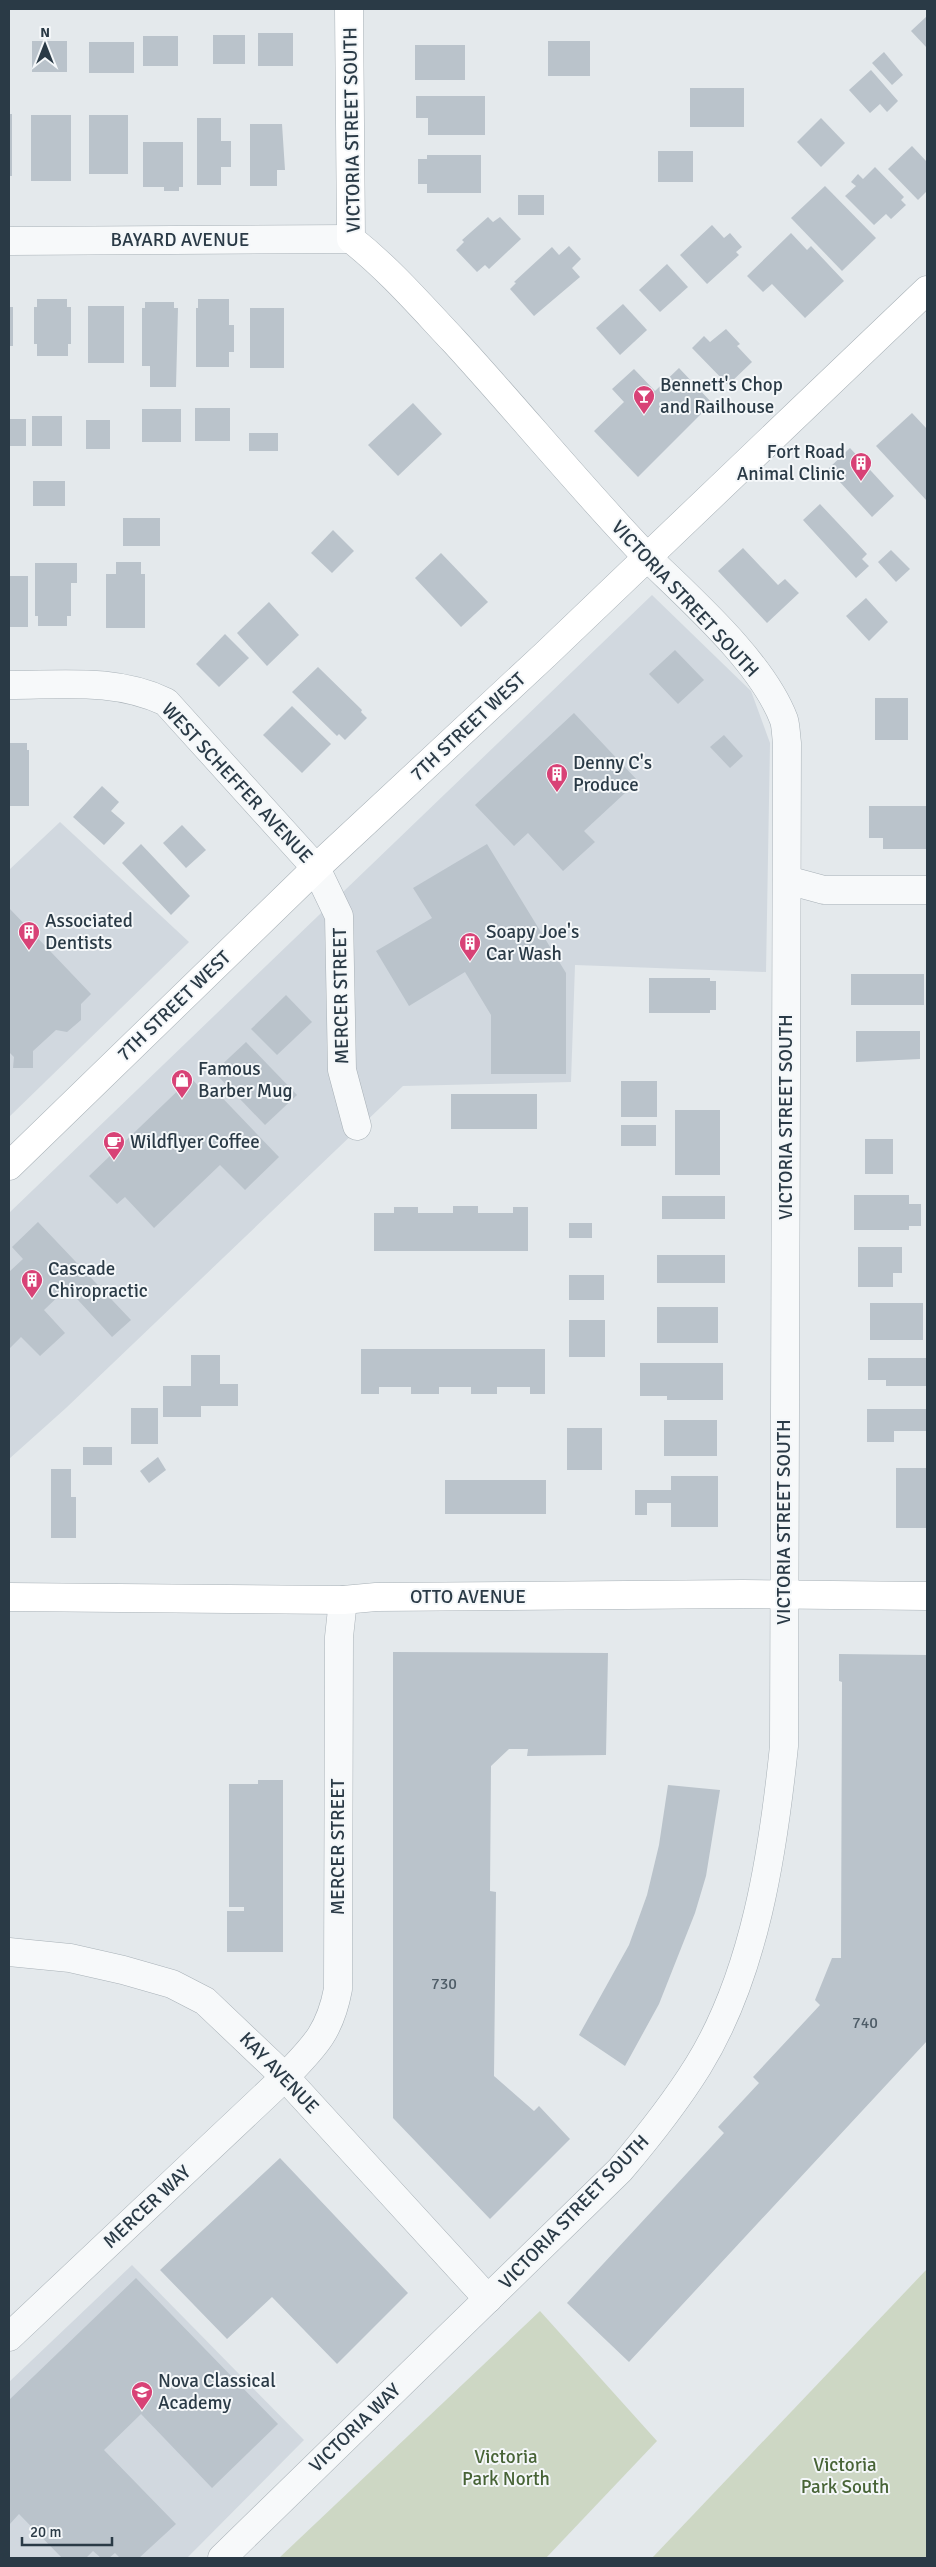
<svg xmlns="http://www.w3.org/2000/svg" width="936" height="2567" font-family="Signika,sans-serif">
<style>
.built{fill:#d1d8df}
.green{fill:#cdd7c4}
.building{fill:#bac3cb}
.lines{fill:none;stroke-linecap:round;stroke-linejoin:round}
.street-casing{stroke:#a8b1b7;stroke-width:29}
.secondary-casing{stroke:#a8b1b7;stroke-width:29}
.street{stroke:#f7f9fa;stroke-width:28}
.secondary{stroke:#fff;stroke-width:28}
.labels{text-anchor:middle;dominant-baseline:central;stroke-width:4;stroke-linejoin:round;paint-order:stroke}
.number-label{font-size:16px;fill:#4e5c67}
.street-label{font-size:19px;fill:#2a3a46;stroke:#f4f7f9}
.poi-label{font-size:19px;fill:#2a3a46;stroke:#f4f7f9;text-anchor:start}
.park-label{font-size:19px;fill:#476336;stroke:#f4f7f9}
</style>
<rect width="100%" height="100%" fill="#e4e9ec"/>
<g class="built">
<path d="M652 595 751 691 770 743 766 972 575 965 571 1082 403 1086 66 1408 9 1459V1213Z"/>
<path d="M60 822 189 942 9 1117V870Z"/>
<path d="M132 2265 304 2440 187 2558H9V2382Z"/>
</g>
<g class="green">
<path d="M927 2269V2558H652Z"/>
<path d="M540 2311 657 2441 546 2558H279Z"/>
</g>
<g class="building">
<path d="M927 16V48L911 31Z"/>
<rect x="258" y="33" width="35" height="33"/>
<rect x="213" y="35" width="32" height="29"/>
<rect x="143" y="36" width="35" height="30"/>
<rect x="32" y="41" width="35" height="31"/>
<rect x="548" y="41" width="42" height="35"/>
<rect x="89" y="42" width="45" height="31"/>
<rect x="415" y="45" width="50" height="35"/>
<path d="M884 52 903 75 892 85 872 63Z"/>
<path d="M871 70 898 101 887 112 880 104 870 113 849 90Z"/>
<rect x="690" y="88" width="54" height="39"/>
<path d="M416 96H485V135H428V118H416Z"/>
<rect x="9" y="114" width="3" height="62"/>
<rect x="31" y="115" width="40" height="66"/>
<rect x="89" y="115" width="39" height="59"/>
<path d="M197 118H221V141H231V167H221V185H197Z"/>
<path d="M821 118 845 143 821 167 797 142Z"/>
<path d="M250 124H282L285 170H277V186H250Z"/>
<path d="M143 142H183V187H179V191H164V187H143Z"/>
<path d="M912 146 927 162V191L918 200 888 169Z"/>
<rect x="658" y="151" width="35" height="31"/>
<path d="M427 155H481V193H427V184H418V159H427Z"/>
<path d="M875 167 904 197 901 200 906 205 891 219 886 214 874 225 845 196 856 186 851 182 858 174 863 179Z"/>
<path d="M825 186 876 238 842 271 791 218Z"/>
<rect x="518" y="195" width="26" height="20"/>
<path d="M488 217 493 222 500 217 521 239 489 269 485 265 477 272 456 250 464 242 462 240Z"/>
<path d="M712 225 724 238 730 233 742 247 736 252 739 255 707 284 680 255Z"/>
<path d="M791 233 807 250 811 246 844 281 805 318 772 284 763 292 747 276Z"/>
<path d="M569 246 581 259 572 268 580 277 534 316 510 289 516 283 514 282 552 247 559 255Z"/>
<path d="M667 264 688 287 660 312 639 290Z"/>
<path d="M37 299H67V307H71V344H68V356H37V344H34V307H37Z"/>
<path d="M198 299H229V325H234V352H229V367H196V308H198Z"/>
<path d="M145 302H174V308H178L176 387H150V366H142V308H145Z"/>
<path d="M623 304 647 330 620 355 596 328Z"/>
<rect x="88" y="306" width="36" height="57"/>
<rect x="9" y="307" width="4" height="39"/>
<rect x="250" y="308" width="34" height="60"/>
<path d="M726 329 740 344 737 346 752 362 728 385 692 348 704 336 710 342Z"/>
<path d="M679 368 712 403 638 477 594 431 624 402 612 389 634 369 655 391Z"/>
<path d="M413 403 442 434 398 476 368 445Z"/>
<rect x="195" y="408" width="35" height="33"/>
<rect x="142" y="409" width="39" height="33"/>
<path d="M912 413 927 429V501L876 446Z"/>
<rect x="32" y="416" width="30" height="30"/>
<rect x="9" y="419" width="17" height="27"/>
<rect x="86" y="420" width="24" height="29"/>
<rect x="249" y="433" width="29" height="18"/>
<path d="M850 448 894 496 872 517 828 469Z"/>
<rect x="33" y="481" width="32" height="25"/>
<path d="M820 504 867 554 862 559 869 566 856 578 803 520Z"/>
<rect x="123" y="518" width="37" height="28"/>
<path d="M333 530 354 551 332 573 311 553Z"/>
<path d="M743 548 778 585 785 579 799 593 767 623 718 571Z"/>
<path d="M891 550 910 569 896 582 878 562Z"/>
<path d="M441 553 488 602 461 627 415 578Z"/>
<path d="M116 562H141V574H145V628H106V574H116Z"/>
<path d="M35 563H77V583H71V616H67V626H38V616H35Z"/>
<rect x="9" y="576" width="19" height="51"/>
<path d="M866 598 888 622 869 641 846 616Z"/>
<path d="M269 602 299 635 267 666 237 633Z"/>
<path d="M225 634 249 658 219 687 196 664Z"/>
<path d="M675 650 704 680 678 704 649 674Z"/>
<path d="M318 667 362 710 361 712 367 718 345 740 339 734 337 736 292 692Z"/>
<rect x="875" y="698" width="33" height="42"/>
<path d="M292 706 331 744 302 773 263 735Z"/>
<path d="M574 713 638 781 584 831 595 842 563 871 528 833 514 846 475 805Z"/>
<path d="M724 735 743 756 730 768 710 747Z"/>
<path d="M9 743H27V750H29V806H9Z"/>
<path d="M102 786 119 802 111 811 125 823 104 845 73 817Z"/>
<path d="M869 806H927V849H883V838H869Z"/>
<path d="M182 825 206 850 186 868 163 843Z"/>
<path d="M141 844 190 896 171 915 122 863Z"/>
<path d="M487 844 566 973V1074H491V1015L465 972 409 1006 376 951 432 918 413 888Z"/>
<path d="M9 908 91 994 81 1004V1020L67 1032 56 1030 33 1051V1068H13L14 1057 9 1052Z"/>
<rect x="851" y="974" width="73" height="31"/>
<path d="M649 978H710V981H716V1010H710V1013H649Z"/>
<path d="M286 995 312 1022 277 1055 251 1029Z"/>
<path d="M856 1031H920V1059L856 1062Z"/>
<path d="M246 1042 297 1095 265 1125 214 1072Z"/>
<path d="M191 1078 203 1091 210 1085 279 1157 245 1190 220 1165 154 1228 125 1197 117 1204 89 1176Z"/>
<rect x="621" y="1081" width="36" height="36"/>
<rect x="451" y="1094" width="86" height="35"/>
<rect x="675" y="1110" width="45" height="65"/>
<rect x="621" y="1125" width="35" height="21"/>
<rect x="865" y="1139" width="28" height="35"/>
<path d="M854 1195H909V1204H921V1226H909V1230H854Z"/>
<rect x="662" y="1196" width="63" height="23"/>
<path d="M453 1206H478V1213H513V1207H528V1251H374V1213H394V1207H418V1213H453Z"/>
<path d="M38 1222 131 1320 112 1337 67 1288 44 1310 65 1333 40 1356 21 1337 9 1349V1272L23 1259 12 1247Z"/>
<rect x="569" y="1223" width="23" height="15"/>
<path d="M858 1247H902V1273H893V1287H858Z"/>
<rect x="657" y="1255" width="68" height="28"/>
<rect x="569" y="1275" width="35" height="25"/>
<rect x="870" y="1303" width="53" height="37"/>
<rect x="657" y="1307" width="61" height="36"/>
<rect x="569" y="1320" width="36" height="37"/>
<path d="M361 1349H545V1394H530V1387H497V1394H471V1387H439V1394H411V1387H379V1394H361Z"/>
<path d="M191 1355H220V1384H238V1406H201V1417H163V1386H191Z"/>
<path d="M868 1358H926V1386H886V1380H868Z"/>
<path d="M640 1363H723V1400H667V1396H640Z"/>
<rect x="131" y="1408" width="27" height="36"/>
<path d="M867 1409H927V1431H894V1442H867Z"/>
<rect x="664" y="1420" width="53" height="36"/>
<rect x="567" y="1428" width="35" height="42"/>
<rect x="83" y="1447" width="29" height="18"/>
<path d="M158 1457 166 1470 149 1483 140 1471Z"/>
<rect x="896" y="1468" width="31" height="60"/>
<path d="M51 1469H71V1497H76V1538H51Z"/>
<path d="M671 1476H718V1527H671V1503H647V1515H635V1490H671Z"/>
<rect x="445" y="1480" width="101" height="34"/>
<path d="M393 1652 608 1653 606 1755 527 1756 528 1749H509L491 1766 490 1891 496 1892 494 2076 534 2111 539 2106 570 2139 490 2219 393 2118Z"/>
<path d="M839 1654 927 1655V2041L629 2362 567 2303 724 2133 718 2127 759 2083 753 2077 820 2005 815 2000 832 1958H841L842 1682 839 1681Z"/>
<path d="M258 1780H283V1952H227V1911H244V1907H229V1784H258Z"/>
<path d="M668 1785 720 1790 706 1876 695 1913 659 2004 625 2066 579 2035 629 1945 647 1895 659 1845Z"/>
<path d="M280 2158 408 2293 337 2364 272 2297 227 2339 160 2270Z"/>
<path d="M136 2278 278 2424 212 2488 141 2414 104 2450 176 2524 139 2558H120L115 2553 109 2558H101L93 2551 86 2558H62L19 2514 9 2525V2400Z"/>
</g>
<g class="lines">
<g class="street-casing">
<g id="street">
<path d="M9 241 351 239"/>
<path d="M9 685C63 685 116 678 166 702L316 868 339 916 342 1070 357 1126"/>
<path d="M787 880 824 890H927"/>
<path d="M9 1952 70 1958 123 1970 172 1984 205 2001 285 2077 488 2299"/>
<path d="M9 2337 285 2077C314 2047 330 2032 338 1989L339 1637 343 1600"/>
<path d="M222 2558 620 2170C648 2137 675 2103 698 2066 755 1974 773 1853 784 1746L787 743C786 736 786 727 784 720 762 662 692 601 647 557"/>
</g>
</g>
<g class="secondary-casing">
<g id="secondary">
<path d="M349 9 351 239C390 270 420 305 454 341 519 412 580 487 647 557"/>
<path d="M9 1166 316 868 546 654 927 290"/>
<path d="M9 1597 343 1600 376 1597 743 1594 927 1596"/>
</g>
</g>
<use href="#street" class="street"/>
<use href="#secondary" class="secondary"/>
</g>
<defs>
<g id="bar-pin" transform="scale(1.125)"><path d="M0 17L-7.5 6A9.5 9.5 0 1 1 7.5 6Z" fill="#d84276" stroke="#f4f7f9"/><path d="M-6-5H6L.8 .8V4.5H3.5V6h-7V4.5H-.8V.8Z" fill="#fff"/></g>
<g id="building-pin" transform="scale(1.125)"><path d="M0 17L-7.5 6A9.5 9.5 0 1 1 7.5 6Z" fill="#d84276" stroke="#f4f7f9"/><path d="M-4-6H4V6H1V3H-1V6H-4ZM-2.5-4.3h1.7v1.8h-1.7ZM.8-4.3h1.7v1.8H.8ZM-2.5-1h1.7V.8h-1.7ZM.8-1h1.7V.8H.8Z" fill="#fff"/></g>
<g id="shop-pin" transform="scale(1.125)"><path d="M0 17L-7.5 6A9.5 9.5 0 1 1 7.5 6Z" fill="#d84276" stroke="#f4f7f9"/><path d="M-5-2.5h2.3a2.7 3.5 0 0 1 5.4 0H5L5.5 6h-11ZM-1.5-2.5h3a1.5 2.3 0 0 0-3 0Z" fill="#fff"/></g>
<g id="cafe-pin" transform="scale(1.125)"><path d="M0 17L-7.5 6A9.5 9.5 0 1 1 7.5 6Z" fill="#d84276" stroke="#f4f7f9"/><path d="M-5.5-4.5H6V0H3Q3 3.5 0 3.5H-2.5Q-5.5 3.5-5.5 0ZM3-3.2v2h1.7v-2ZM-6 4.5H4V6H-6Z" fill="#fff"/></g>
<g id="school-pin" transform="scale(1.125)"><path d="M0 17L-7.5 6A9.5 9.5 0 1 1 7.5 6Z" fill="#d84276" stroke="#f4f7f9"/><path d="M0-5L7-2L0 1L-7-2ZM-4 1L0 2.5L4 1V4Q0 6-4 4Z" fill="#fff"/></g>
</defs>
<g fill-rule="evenodd">
<use href="#bar-pin" x="644" y="396"/>
<use href="#building-pin" x="861" y="463"/>
<use href="#building-pin" x="557" y="774"/>
<use href="#building-pin" x="29" y="932"/>
<use href="#building-pin" x="470" y="943"/>
<use href="#shop-pin" x="182" y="1080"/>
<use href="#cafe-pin" x="114" y="1142"/>
<use href="#building-pin" x="32" y="1280"/>
<use href="#school-pin" x="142" y="2392"/>
</g>
<g class="labels">
<g class="number-label">
<text x="444" y="1984">730</text>
<text x="865" y="2023">740</text>
</g>
<g class="street-label">
<text transform="translate(352 130) rotate(-91)">VICTORIA STREET SOUTH</text>
<text x="180" y="240">BAYARD AVENUE</text>
<text transform="translate(685 599) rotate(47)">VICTORIA STREET SOUTH</text>
<text transform="translate(468 727) rotate(-43)">7TH STREET WEST</text>
<text transform="translate(237 783) rotate(47)">WEST SCHEFFER AVENUE</text>
<text transform="translate(341 996) rotate(-91)">MERCER STREET</text>
<text transform="translate(174 1006) rotate(-44)">7TH STREET WEST</text>
<text transform="translate(786 1117) rotate(-90)">VICTORIA STREET SOUTH</text>
<text transform="translate(784 1522) rotate(-90)">VICTORIA STREET SOUTH</text>
<text x="468" y="1597">OTTO AVENUE</text>
<text transform="translate(338 1847) rotate(-90)">MERCER STREET</text>
<text transform="translate(279 2073) rotate(46)">KAY AVENUE</text>
<text transform="translate(147 2207) rotate(-43)">MERCER WAY</text>
<text transform="translate(574 2212) rotate(-46)">VICTORIA STREET SOUTH</text>
<text transform="translate(355 2428) rotate(-44)">VICTORIA WAY</text>
</g>
<g class="poi-label">
<text x="660" y="385">Bennett's Chop<tspan x="660" dy="22">and Railhouse</tspan></text>
<text x="845" y="452" text-anchor="end">Fort Road<tspan x="845" dy="22">Animal Clinic</tspan></text>
<text x="573" y="763">Denny C's<tspan x="573" dy="22">Produce</tspan></text>
<text x="45" y="921">Associated<tspan x="45" dy="22">Dentists</tspan></text>
<text x="486" y="932">Soapy Joe's<tspan x="486" dy="22">Car Wash</tspan></text>
<text x="198" y="1069">Famous<tspan x="198" dy="22">Barber Mug</tspan></text>
<text x="130" y="1142">Wildflyer Coffee</text>
<text x="48" y="1269">Cascade<tspan x="48" dy="22">Chiropractic</tspan></text>
<text x="158" y="2381">Nova Classical<tspan x="158" dy="22">Academy</tspan></text>
</g>
<g class="park-label">
<text x="506" y="2457">Victoria<tspan x="506" dy="22">Park North</tspan></text>
<text x="845" y="2465">Victoria<tspan x="845" dy="22">Park South</tspan></text>
</g>
</g>
<rect width="936" height="2567" fill="none" stroke="#2a3a46" stroke-width="20"/>
<g transform="translate(45 45)" stroke="#f4f7f9" stroke-width="4" paint-order="stroke">
<path d="M0-4L9 19L0 12L-9 19Z" fill="#2a3a46"/>
<text y="-8" font-size="14" font-weight="bold" text-anchor="middle" fill="#2a3a46">N</text>
</g>
<path d="M22 2537v8h90v-8" fill="none" stroke="#2a3a46" stroke-width="2.5"/>
<text x="30" y="2537" font-size="15" fill="#2a3a46" stroke="#f4f7f9" stroke-width="4" paint-order="stroke">20 m</text>
</svg>
